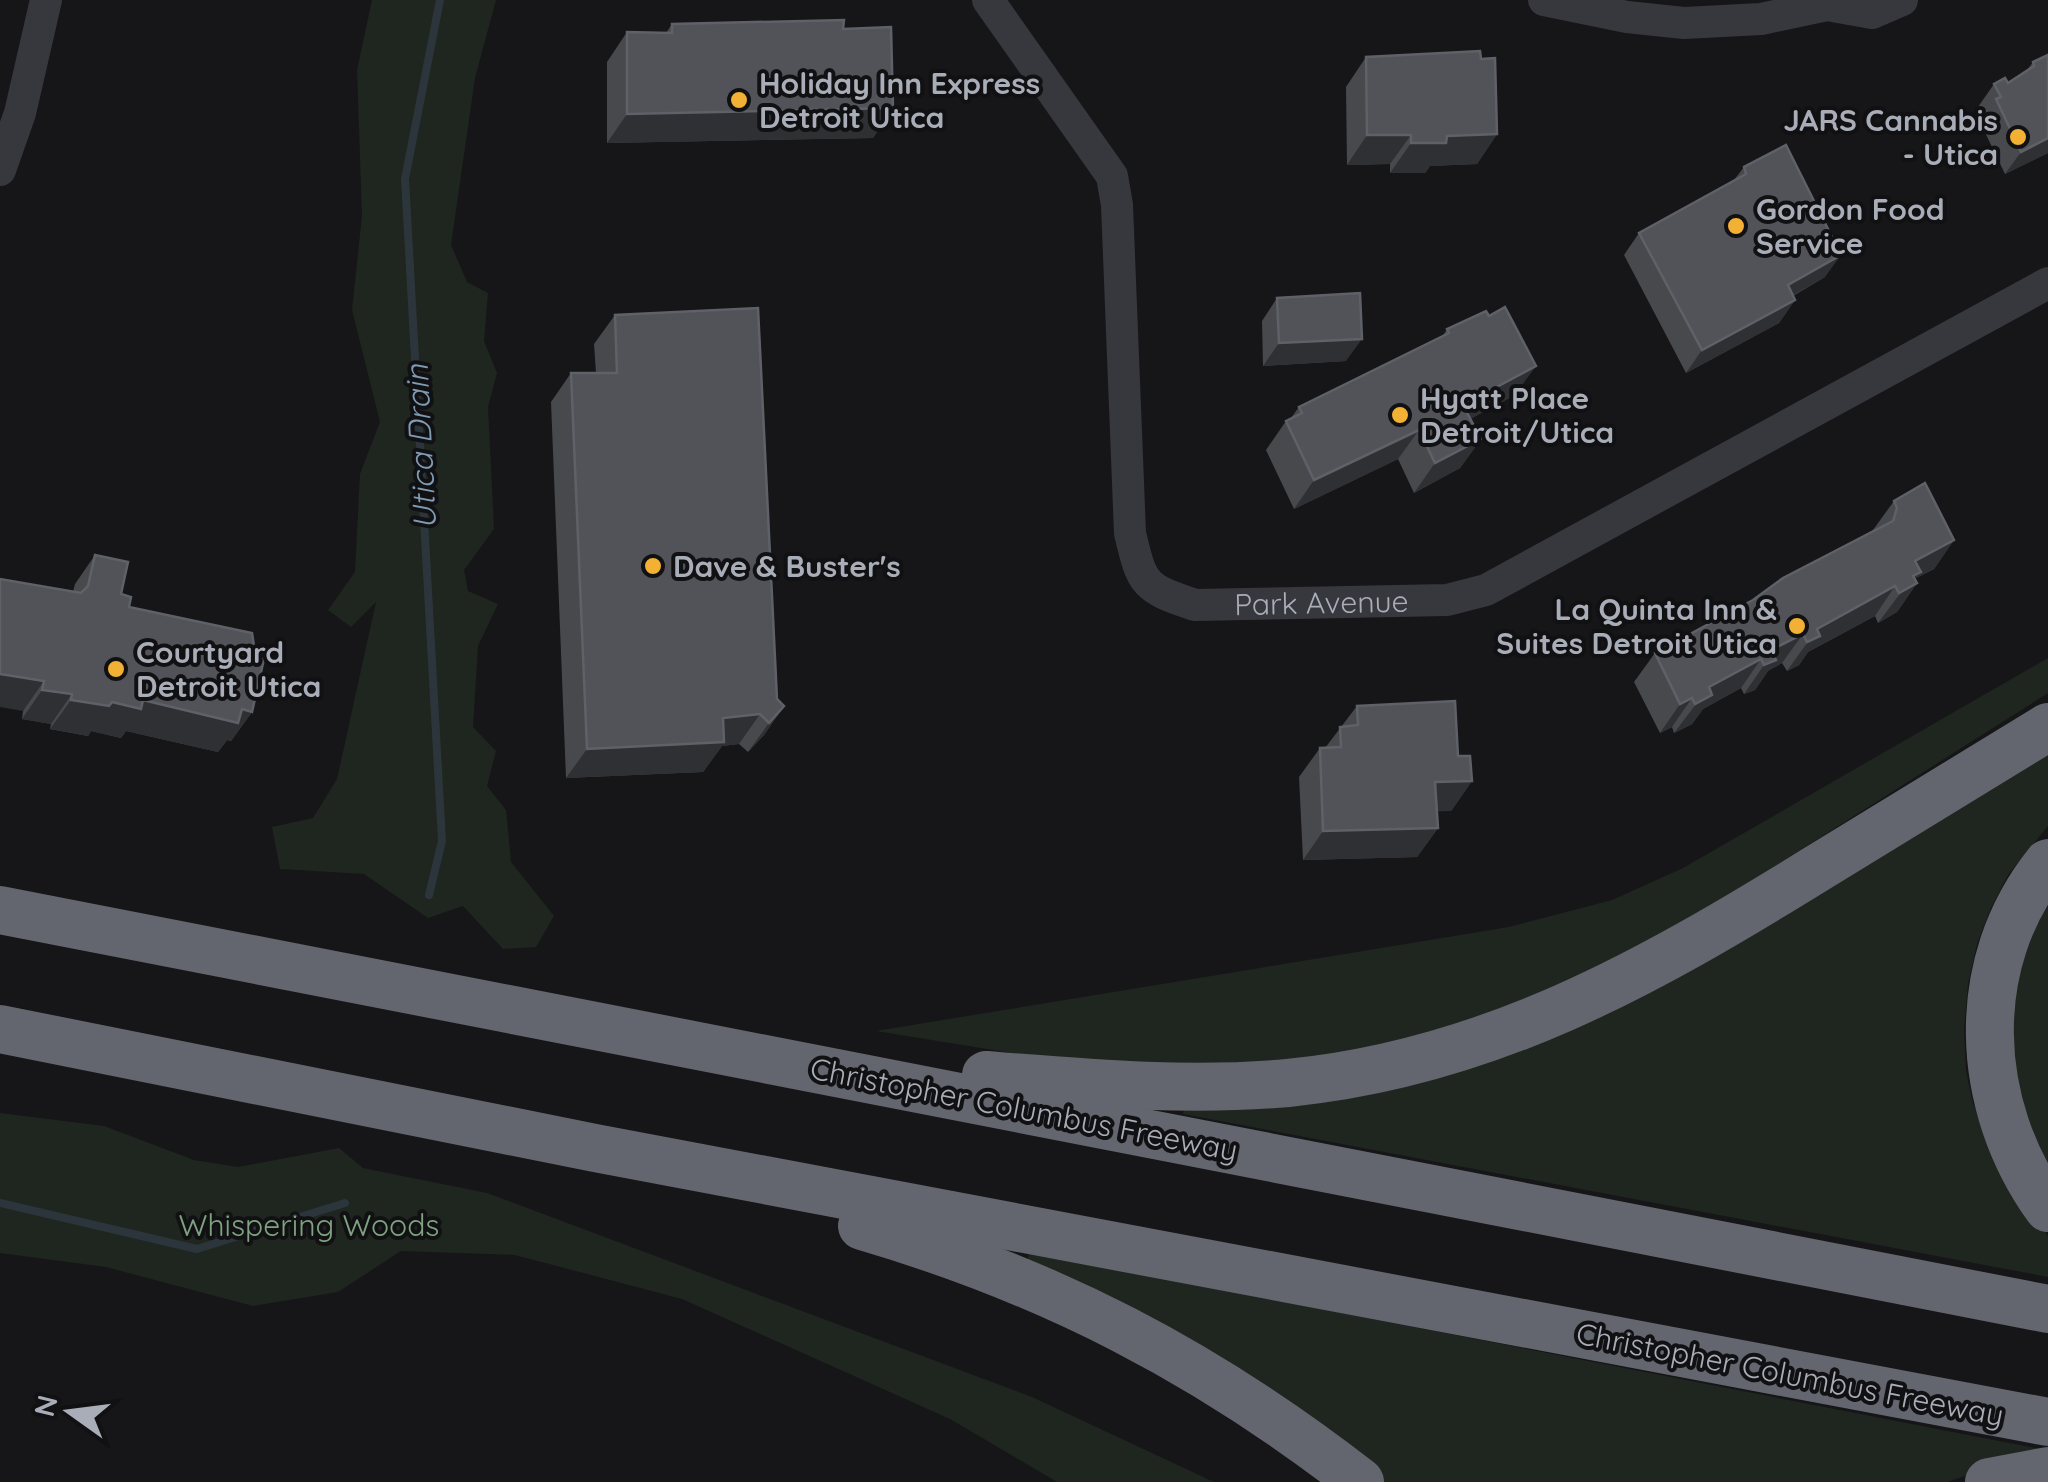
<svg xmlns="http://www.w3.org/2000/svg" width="2048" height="1482" font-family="Quicksand,sans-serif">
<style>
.green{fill:#1e261f}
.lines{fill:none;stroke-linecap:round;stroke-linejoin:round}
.stream{stroke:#2c353c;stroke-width:8}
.minor{stroke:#37383d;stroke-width:32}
.highway{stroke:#63666e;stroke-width:48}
.wall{fill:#47494d}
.shaded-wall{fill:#2f3033}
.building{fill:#525359;stroke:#5f6168;stroke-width:2.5}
.poi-dot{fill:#f2b134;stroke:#111113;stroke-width:4}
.labels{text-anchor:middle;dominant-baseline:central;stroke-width:8;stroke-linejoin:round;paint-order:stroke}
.poi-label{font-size:30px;font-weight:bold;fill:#a8adb8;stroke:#111113;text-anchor:start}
.street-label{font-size:30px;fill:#a8adb8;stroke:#111113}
.park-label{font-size:30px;fill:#7fa381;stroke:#111113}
.water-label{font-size:32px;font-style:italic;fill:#7f9bb3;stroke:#111113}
</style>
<rect width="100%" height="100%" fill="#161618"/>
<g class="green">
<path d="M372 0H496L475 78 451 245 467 282 488 293 484 341 497 373 488 407 494 529 464 570 468 591 498 604 478 646 473 727 496 751 487 786 506 810 511 862 554 916 536 947 503 949 463 906 428 918 364 874 280 869 272 827 313 818 337 779 376 602 351 627 328 610 355 572 360 474 380 422 352 310 362 216 357 70Z"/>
<path d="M2048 658V693L1717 903 1586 975 1462 1027 1329 1057 1200 1068 1042 1058 876 1031 1509 927 1612 900 1683 868Z"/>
<path d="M2048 750V826L2008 875 1991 908 1977 944 1968 984 1964 1030 1966 1071 1973 1104 1999 1168 2048 1236V1277L1183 1114 1185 1105 1335 1096Z"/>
<path d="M2048 906V1164C2041 1148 2032 1131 2026 1115 2003 1048 2009 965 2048 906Z"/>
<path d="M0 1113 104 1126 194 1160 238 1167 339 1148 363 1168 487 1193 1032 1397 1214 1482H1057L950 1419 682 1299 515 1255 401 1251 338 1292 253 1306 106 1267 0 1253Z"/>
<path d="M1029 1252 2045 1450 1947 1482H1385L1357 1456 1027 1263Z"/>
</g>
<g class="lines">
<g class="stream">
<path d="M429 895 442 841 405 179 440 0"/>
<path d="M0 1203 197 1249 345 1203"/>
</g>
<g class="minor">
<path id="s1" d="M988 0 1112 176 1117 205 1130 533C1142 585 1144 588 1195 605L1447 600 1486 590 2048 283"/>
<path d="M1544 0 1627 17 1684 23 1761 19 1827 5 1872 13 1902 0"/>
<path d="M0 170 20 113 46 0"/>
</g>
<g class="highway">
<path d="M2048 863C1967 963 1974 1106 2048 1208"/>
<path d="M0 910 2048 1309"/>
<path d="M0 1029 595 1148 2048 1422"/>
<path d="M986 1075C1087 1083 1187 1092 1288 1083 1489 1063 1648 973 1816 869 1893 822 1971 774 2048 727"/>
<path d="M862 1226C1050 1281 1206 1362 1360 1482"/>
<path d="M1989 1482 2048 1471"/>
</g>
</g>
<g class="wall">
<path d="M672 24 843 29 893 108 873 138 607 143V62L627 32 666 33Z"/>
<path d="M2048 55V153L2005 174 1980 122 1984 117 1978 107 1994 84 2008 83 2027 70 2033 62Z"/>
<path d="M1366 57 1497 134 1477 164 1430 166 1425 173H1390V164L1347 165 1346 87Z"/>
<path d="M1744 167 1825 277 1793 296 1795 300 1779 323 1686 373 1624 255 1639 233 1734 180Z"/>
<path d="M1277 298 1346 361 1263 366 1262 321Z"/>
<path d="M615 315 777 699 784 706 764 735 748 752 739 744 722 746 703 772 566 778 551 402 571 373H596L594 344Z"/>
<path d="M1447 329 1515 395 1470 419 1481 439 1460 468 1414 493 1398 459 1294 509 1266 450 1286 421 1291 418 1299 407 1442 337Z"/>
<path d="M1894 501 1954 540 1934 569 1916 578 1915 580 1917 583 1897 612 1878 623 1875 616 1808 652 1799 665 1787 671 1782 663 1768 671 1755 690 1744 694 1741 688 1703 709 1692 724 1674 733 1672 727 1660 733 1634 682 1655 653 1753 600 1873 530Z"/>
<path d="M95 555 129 607 254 646 260 658 252 712 231 741 227 740 218 752 126 731 121 738 91 731 88 736 50 729 51 724 22 719 23 711 73 592 75 584Z"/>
<path d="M1357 706 1458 756 1472 781 1451 811H1437L1438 828 1417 857 1303 860 1299 777 1320 748H1325Z"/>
</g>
<g class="shaded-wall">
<path d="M893 108 873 138 607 143 627 114Z"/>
<path d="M1497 134 1477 164 1430 166 1425 173H1390L1411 143 1447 136Z"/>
<path d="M1367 135H1411L1390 164 1347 165Z"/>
<path d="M2048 138V153L2005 174 2021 152Z"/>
<path d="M1841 255 1825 277 1772 307 1788 285Z"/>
<path d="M1795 300 1779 323 1686 373 1702 350Z"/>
<path d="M1362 339 1346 361 1263 366 1279 343Z"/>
<path d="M1536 366 1515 395 1442 434 1463 405Z"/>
<path d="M1419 430 1398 459 1294 509 1314 480Z"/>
<path d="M1481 439 1460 468 1414 493 1435 463Z"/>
<path d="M1954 540 1934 569 1916 578 1910 587 1917 583 1897 612 1878 623 1908 583 1894 590 1915 561Z"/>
<path d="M1895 586 1875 616 1808 652 1799 665 1787 671 1817 629Z"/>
<path d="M1803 634 1782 663 1768 671 1755 690 1744 694 1764 665 1771 650Z"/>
<path d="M1761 659 1741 688 1703 709 1692 724 1674 733 1709 687Z"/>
<path d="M0 674 44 681 23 711 0 707Z"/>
<path d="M42 690 72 694 51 724 22 719Z"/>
<path d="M1692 698 1672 727 1660 733 1680 704Z"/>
<path d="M71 700 112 702 143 700 242 709 252 712 231 741 227 740 218 752 126 731 121 738 91 731 88 736 50 729Z"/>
<path d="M784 706 764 735 748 752 769 723Z"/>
<path d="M760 714 739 744 722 746 703 772 566 778 587 749 723 718Z"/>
<path d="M1472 781 1451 811 1415 812 1435 782Z"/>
<path d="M1438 828 1417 857 1303 860 1323 831Z"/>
</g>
<g class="building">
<path d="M844 20 843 29 891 27 893 108 627 114V32L672 33V24Z"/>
<path d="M1480 51 1481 59 1495 58 1497 134 1447 136 1446 143H1411V135H1367L1366 57Z"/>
<path d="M2048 55V138L2021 152 1996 99 2001 97 1994 84 2005 78 2008 83 2034 66 2033 62Z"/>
<path d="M1786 145 1841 255 1788 285 1795 300 1702 350 1639 233 1746 174 1744 167Z"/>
<path d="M1360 293 1362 339 1279 343 1277 298Z"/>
<path d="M1505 307 1536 366 1463 405 1481 439 1435 463 1419 430 1314 480 1286 421 1302 413 1299 407 1449 333 1447 329 1486 311 1489 316Z"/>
<path d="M758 308 777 699 784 706 769 723 760 714 723 718 724 742 587 749 571 373H617L615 315Z"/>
<path d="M1925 483 1954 540 1915 561 1921 572 1913 576 1917 583 1899 593 1895 586 1817 629 1820 636 1807 642 1803 634 1771 650 1776 660 1764 665 1761 659 1709 687 1712 695 1695 704 1692 698 1680 704 1655 653 1753 600 1783 578 1893 521 1897 508 1894 501Z"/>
<path d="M95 555 128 562 121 594 131 597 129 607 252 633 254 646 262 648 260 658 264 659 252 712 242 709 238 723 143 700 141 709 112 702 109 706 71 700 72 694 42 690 44 681 0 674V579L81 593 88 586Z"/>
<path d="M1455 701 1458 756H1470L1472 781 1435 782 1438 828 1323 831 1320 748 1341 747 1340 727 1358 725 1357 706Z"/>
</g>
<g class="poi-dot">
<circle cx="739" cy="100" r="10"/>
<circle cx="2018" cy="137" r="10"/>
<circle cx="1736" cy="226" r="10"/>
<circle cx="1400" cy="415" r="10"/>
<circle cx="653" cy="566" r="10"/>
<circle cx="1797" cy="626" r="10"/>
<circle cx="116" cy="669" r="10"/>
</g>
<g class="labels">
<g class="poi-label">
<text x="759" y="83">Holiday Inn Express<tspan x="759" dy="34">Detroit Utica</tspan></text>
<text x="1998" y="120" text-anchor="end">JARS Cannabis<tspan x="1998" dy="34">- Utica</tspan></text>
<text x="1756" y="209">Gordon Food<tspan x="1756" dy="34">Service</tspan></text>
<text x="1420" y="398">Hyatt Place<tspan x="1420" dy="34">Detroit/Utica</tspan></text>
<text x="673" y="566">Dave &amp; Buster's</text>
<text x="1777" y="609" text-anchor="end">La Quinta Inn &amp;<tspan x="1777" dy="34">Suites Detroit Utica</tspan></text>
<text x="136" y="652">Courtyard<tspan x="136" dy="34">Detroit Utica</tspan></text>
</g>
<g class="street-label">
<text stroke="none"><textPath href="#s1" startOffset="805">Park Avenue</textPath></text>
<text transform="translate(1024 1109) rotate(11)">Christopher Columbus Freeway</text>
<text transform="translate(1790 1374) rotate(11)">Christopher Columbus Freeway</text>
</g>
<g class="park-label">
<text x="309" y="1225">Whispering Woods</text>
</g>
<g class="water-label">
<text transform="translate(420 447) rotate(-93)">Utica Drain</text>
</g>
</g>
<g transform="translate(70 1412) rotate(284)" stroke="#111113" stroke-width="8" paint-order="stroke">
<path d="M0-8L18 38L0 25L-18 38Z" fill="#a8adb8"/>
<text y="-15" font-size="28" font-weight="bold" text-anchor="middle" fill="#a8adb8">N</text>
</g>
</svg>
